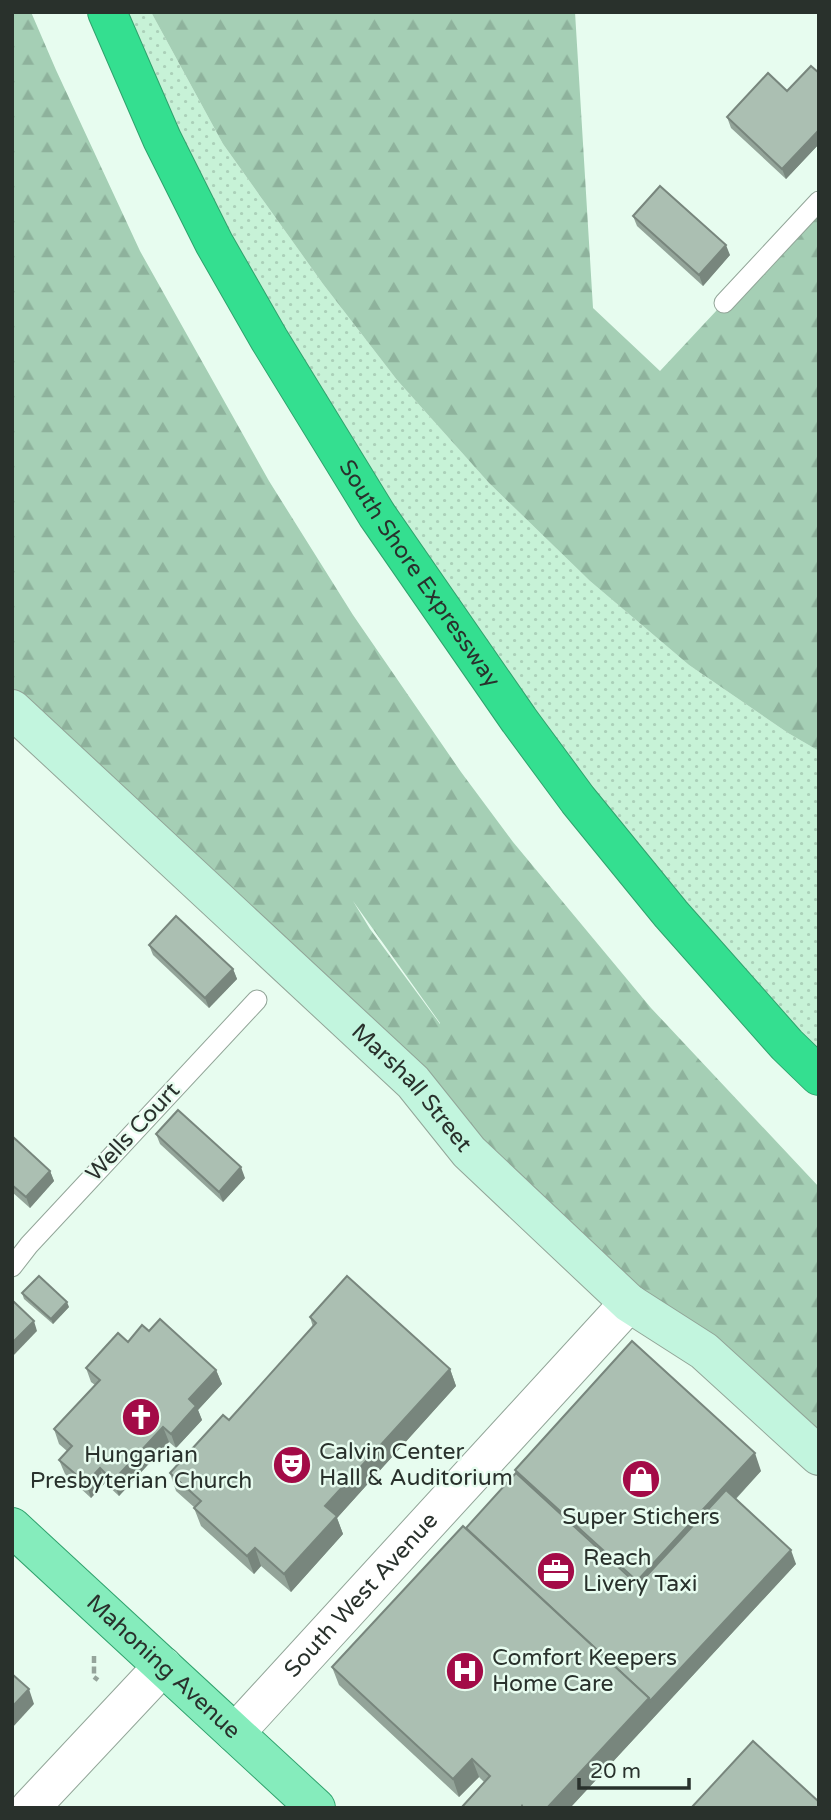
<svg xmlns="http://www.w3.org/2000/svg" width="831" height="1820" font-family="'Varela Round',sans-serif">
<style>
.grass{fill:url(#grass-dots)}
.forest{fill:url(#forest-firs);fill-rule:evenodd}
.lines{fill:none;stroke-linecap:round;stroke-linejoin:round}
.lane-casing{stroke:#92a598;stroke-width:21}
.street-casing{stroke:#92a598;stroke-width:40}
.secondary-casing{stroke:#92a598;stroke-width:40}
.primary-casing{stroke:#30a26d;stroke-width:40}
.highway-casing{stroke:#30a26d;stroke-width:40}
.path{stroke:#95a49b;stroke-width:4.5;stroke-dasharray:7 3.5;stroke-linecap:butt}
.lane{stroke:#fff;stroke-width:19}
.street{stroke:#fff;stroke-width:38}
.secondary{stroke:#c2f5de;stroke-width:38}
.primary{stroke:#85ecbc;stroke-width:38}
.highway{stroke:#34df90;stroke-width:38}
.wall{fill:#93a499}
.shaded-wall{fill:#78867d}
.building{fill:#abbfb2;stroke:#78867d;stroke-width:2}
.labels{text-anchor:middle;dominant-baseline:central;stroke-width:5;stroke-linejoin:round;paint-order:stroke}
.street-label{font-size:23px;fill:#29312c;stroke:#e7fcef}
.poi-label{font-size:23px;fill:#29312c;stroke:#e7fcef;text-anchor:start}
</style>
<defs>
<pattern id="grass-dots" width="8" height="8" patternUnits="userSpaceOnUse" patternTransform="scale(1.75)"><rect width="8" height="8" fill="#c7f2d7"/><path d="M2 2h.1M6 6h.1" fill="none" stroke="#abd0b9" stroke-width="1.8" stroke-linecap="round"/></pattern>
<pattern id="forest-firs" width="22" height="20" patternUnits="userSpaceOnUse" patternTransform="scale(1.75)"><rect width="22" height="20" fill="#a5cfb5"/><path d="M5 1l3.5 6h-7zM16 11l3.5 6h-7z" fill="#8eb29c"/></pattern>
</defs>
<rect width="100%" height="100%" fill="#e7fcef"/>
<path class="grass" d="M107 12H151L223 144 323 284 397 380 489 483 590 581 689 665 788 733 819 751V1076L377 515Z"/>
<g class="forest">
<path d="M12 12H31L56 70 140 251 269 481 353 615 461 772 513 842 651 1008 819 1187V1456L12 709ZM353 901 440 1023V1024L370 929Z"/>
<path d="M151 12H575L593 308 660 371 819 201V751L788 733 689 665 590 581 489 483 397 380 323 284 223 144Z"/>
</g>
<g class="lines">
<g class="lane-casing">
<g id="lane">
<path d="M724 303 819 201"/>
<path d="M12 1267 29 1245 257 1000"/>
</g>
</g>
<g class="street-casing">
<g id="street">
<path id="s1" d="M235 1733 629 1303"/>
<path d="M30 1808 163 1666"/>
</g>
</g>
<g class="secondary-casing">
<g id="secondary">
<path id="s2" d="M12 709 413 1082 469 1152 629 1303 704 1351 819 1456"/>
</g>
</g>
<g class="primary-casing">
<g id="primary">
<path id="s3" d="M12 1527 316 1808"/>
</g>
</g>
<g class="highway-casing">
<g id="highway">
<path id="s4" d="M107 12 162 139 214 243 269 339 377 515 519 720 578 800 671 914 787 1045 819 1076"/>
</g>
</g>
<path class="path" d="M94 1656V1677L98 1680"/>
<use href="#lane" class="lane"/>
<use href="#street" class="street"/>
<use href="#secondary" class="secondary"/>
<use href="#primary" class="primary"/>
<use href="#highway" class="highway"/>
</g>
<g class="wall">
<path d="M819 73V144L786 179 731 128 727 117 787 91Z"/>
<path d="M633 216 730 255 703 286 637 226Z"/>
<path d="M149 945 233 969 237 979 209 1008 153 955Z"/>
<path d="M156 1134 245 1178 223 1202 160 1144Z"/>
<path d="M12 1136 50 1171 54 1181 30 1208 12 1192Z"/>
<path d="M22 1293 69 1307 53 1324 24 1299Z"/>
<path d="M310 1317 450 1369 456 1386 337 1518 343 1534 291 1592 261 1566 254 1574 201 1526 194 1508H195L176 1491 170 1473 229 1420 313 1327Z"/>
<path d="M149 1331 216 1370 222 1384 198 1410 202 1420 176 1448 169 1442 119 1496 105 1483 91 1498 65 1474 59 1460 67 1451 59 1444 54 1429 95 1385 91 1382 86 1368 128 1342Z"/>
<path d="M515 1470 761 1471 736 1499 796 1564 570 1808H461L484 1782 479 1777 459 1797 339 1685 332 1667 466 1528 516 1473Z"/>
</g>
<g class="shaded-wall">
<path d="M819 130V144L786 179 782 169Z"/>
<path d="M726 245 730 255 703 286 699 275Z"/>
<path d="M233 969 237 979 209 1008 205 998Z"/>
<path d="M241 1167 245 1178 223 1202 219 1192Z"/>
<path d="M50 1171 54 1181 30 1208 26 1197Z"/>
<path d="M67 1302 69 1307 53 1324 51 1319Z"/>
<path d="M34 1321 37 1331 12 1357V1343Z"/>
<path d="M450 1369 456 1386 337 1518 343 1534 291 1592 284 1574 325 1506Z"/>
<path d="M216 1370 222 1384 198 1410 202 1420 176 1448 171 1434 189 1399Z"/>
<path d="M163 1427 169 1442 119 1496 113 1481Z"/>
<path d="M755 1453 761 1471 643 1599 637 1581Z"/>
<path d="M100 1468 105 1483 91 1498 86 1483Z"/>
<path d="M255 1548 261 1566 254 1574 247 1556Z"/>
<path d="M791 1550 796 1564 570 1808H547L649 1698Z"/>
<path d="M29 1689 34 1704 12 1728V1707Z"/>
<path d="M472 1759 479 1777 459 1797 453 1779Z"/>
</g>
<g class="building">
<path d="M811 66 819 73V130L782 169 727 117 768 73 787 91Z"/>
<path d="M660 186 726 245 699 275 633 216Z"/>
<path d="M176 916 233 969 205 998 149 945Z"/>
<path d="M178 1110 241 1167 219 1192 156 1134Z"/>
<path d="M12 1136 50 1171 26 1197 12 1185Z"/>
<path d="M39 1276 67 1302 51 1319 22 1293Z"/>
<path d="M347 1276 450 1369 325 1506 337 1516 284 1574 255 1548 247 1556 194 1508 201 1501 170 1473 223 1415 229 1420 316 1323 310 1317Z"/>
<path d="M12 1300 34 1321 12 1343Z"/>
<path d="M160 1319 216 1370 189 1399 196 1406 171 1434 163 1427 113 1481 100 1468 86 1483 59 1460 72 1446 54 1429 100 1380 86 1368 118 1333 128 1342 142 1325 149 1331Z"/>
<path d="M632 1341 755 1453 637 1581 515 1470Z"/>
<path d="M516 1473 638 1585 726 1490 791 1550 650 1701 649 1698 466 1528Z"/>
<path d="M463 1526 649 1698 547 1808H523L522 1806 521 1808H461L490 1776 472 1759 453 1779 332 1667Z"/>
<path d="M12 1674 29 1689 12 1707Z"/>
<path d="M753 1741 819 1802V1808H691Z"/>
</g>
<defs>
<g id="church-disc" transform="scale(2.0125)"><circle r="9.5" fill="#a30b47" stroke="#e7fcef"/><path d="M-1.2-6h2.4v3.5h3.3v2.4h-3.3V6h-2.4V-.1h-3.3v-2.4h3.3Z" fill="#fff"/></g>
<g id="theatre-disc" transform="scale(2.0125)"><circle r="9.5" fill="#a30b47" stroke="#e7fcef"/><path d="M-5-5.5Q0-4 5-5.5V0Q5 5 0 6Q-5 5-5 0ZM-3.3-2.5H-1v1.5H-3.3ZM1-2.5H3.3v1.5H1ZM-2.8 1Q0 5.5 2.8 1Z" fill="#fff"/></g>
<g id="shop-disc" transform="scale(2.0125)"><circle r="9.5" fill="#a30b47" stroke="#e7fcef"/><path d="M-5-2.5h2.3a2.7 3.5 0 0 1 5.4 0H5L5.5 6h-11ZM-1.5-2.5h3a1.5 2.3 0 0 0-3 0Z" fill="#fff"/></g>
<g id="office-disc" transform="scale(2.0125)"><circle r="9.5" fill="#a30b47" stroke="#e7fcef"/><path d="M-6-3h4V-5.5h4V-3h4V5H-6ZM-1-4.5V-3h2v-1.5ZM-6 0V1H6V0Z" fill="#fff"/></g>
<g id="hospital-disc" transform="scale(2.0125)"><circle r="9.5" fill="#a30b47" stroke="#e7fcef"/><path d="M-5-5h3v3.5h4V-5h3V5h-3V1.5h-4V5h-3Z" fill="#fff"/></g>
</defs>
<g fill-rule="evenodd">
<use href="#church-disc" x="141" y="1417"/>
<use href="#theatre-disc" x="292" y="1465"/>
<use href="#shop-disc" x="641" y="1479"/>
<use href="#office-disc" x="556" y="1571"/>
<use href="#hospital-disc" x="465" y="1671"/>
</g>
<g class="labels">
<g class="street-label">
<text stroke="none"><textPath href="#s4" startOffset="644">South Shore Expressway</textPath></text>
<text stroke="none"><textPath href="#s2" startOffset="551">Marshall Street</textPath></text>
<text transform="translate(133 1132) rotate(-47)">Wells Court</text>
<text stroke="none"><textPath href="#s1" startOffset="187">South West Avenue</textPath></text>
<text stroke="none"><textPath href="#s3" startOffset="206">Mahoning Avenue</textPath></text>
</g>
<g class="poi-label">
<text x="319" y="1452">Calvin Center<tspan x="319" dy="26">Hall &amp; Auditorium</tspan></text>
<text x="141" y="1455" text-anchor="middle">Hungarian<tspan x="141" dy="26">Presbyterian Church</tspan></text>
<text x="641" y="1517" text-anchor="middle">Super Stichers</text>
<text x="583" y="1558">Reach<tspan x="583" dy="26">Livery Taxi</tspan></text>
<text x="492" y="1658">Comfort Keepers<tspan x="492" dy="26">Home Care</tspan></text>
</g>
</g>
<rect width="831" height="1820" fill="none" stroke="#29312c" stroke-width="28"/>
<path d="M579 1778v10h110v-10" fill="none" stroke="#29312c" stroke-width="3.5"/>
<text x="590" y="1778" font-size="21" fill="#29312c" stroke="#e7fcef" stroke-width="5" paint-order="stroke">20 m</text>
</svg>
